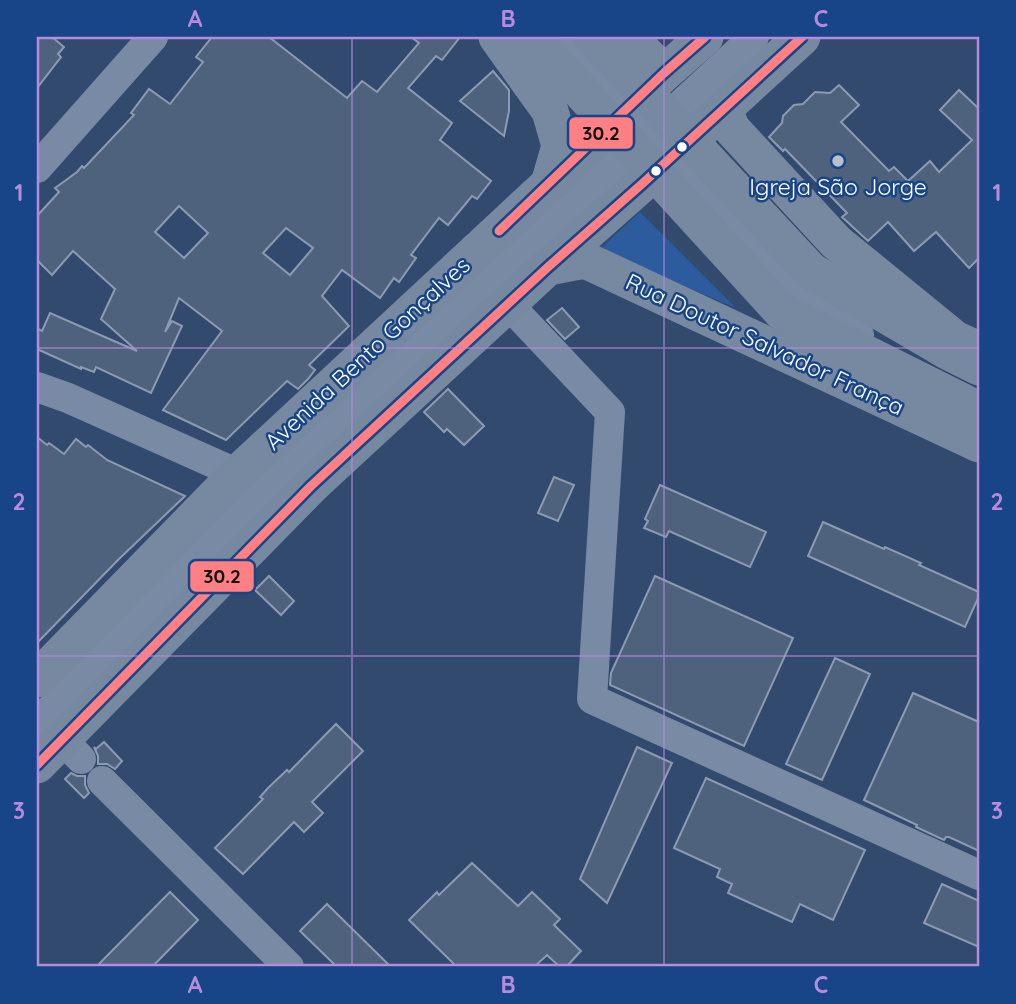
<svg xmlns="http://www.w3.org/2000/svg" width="1016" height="1004" font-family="Quicksand,sans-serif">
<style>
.green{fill:#2c5b9e}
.building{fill:#4e627e;stroke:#8c9bb1;stroke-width:2;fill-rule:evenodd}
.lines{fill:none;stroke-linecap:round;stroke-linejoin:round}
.minor{stroke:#788aa4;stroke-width:30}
.major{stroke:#7788a1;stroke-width:37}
.minor-bridge{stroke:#788aa4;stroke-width:30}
.major-bridge{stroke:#7788a1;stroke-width:37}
.bus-1-casing{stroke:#184587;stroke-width:14}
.bus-1{stroke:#ff8084;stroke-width:9}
.grid{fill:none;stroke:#b68bdc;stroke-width:2;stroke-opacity:0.55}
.bus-dot{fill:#fff;stroke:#184587;stroke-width:2.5}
.poi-dot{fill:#b7c0cc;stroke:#184587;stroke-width:2.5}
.labels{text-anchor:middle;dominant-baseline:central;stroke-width:5;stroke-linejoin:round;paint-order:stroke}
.poi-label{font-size:23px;fill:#fff;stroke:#184587}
.street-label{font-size:23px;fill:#fff;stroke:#184587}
.line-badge{stroke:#184587;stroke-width:2.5}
.pale-badge-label{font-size:19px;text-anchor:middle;font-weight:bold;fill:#111}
.neatline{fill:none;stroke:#b68bdc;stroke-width:2.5}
.grid-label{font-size:23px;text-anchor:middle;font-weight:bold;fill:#b68bdc}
</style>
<rect width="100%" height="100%" fill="#314a6e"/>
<path class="green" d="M640 212 736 308 599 250Z"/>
<g class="building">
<path d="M37 37H52L64 47 58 54 61 57 37 88Z"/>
<path d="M212 37H269L347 98 362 81 377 92 419 43 411 37H460L442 60 436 56 408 88 452 123 440 140 491 181 477 199 472 196 448 225 439 218 411 255 416 258 399 282 394 278 380 298 342 270 322 296 349 326 309 365 315 370 308 379 298 389 287 381 226 440 163 410 222 331 179 298 165 332 172 321 182 326 151 393 96 367 94 372 81 367V369L37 349V328L42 331 50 313 137 351 101 319 115 289 73 251 52 275 37 260V216L59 192 55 188 77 172 82 166 84 168 134 115 131 113 149 89 170 104 203 62 196 57ZM179 206 208 233 184 258 155 232ZM286 228 313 248 290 275 263 253Z"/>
<path d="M493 71 509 90V111L504 136 460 101Z"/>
<path d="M839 85 859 105 841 122 889 171 894 167 908 181 930 161 939 172 972 140 940 110 959 90 979 109V258L969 268 936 232 914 251 888 222 868 241 842 217 847 213 785 149 783 151 769 137 782 123 783 116 794 105 803 104 815 92 830 93Z"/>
<path d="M562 308 579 327 565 339 547 320Z"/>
<path d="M448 389 484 426 464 445 447 429 444 432 424 412Z"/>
<path d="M37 437 47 445 49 443 64 454 76 439 86 447 88 445 107 460 185 496 119 559 37 643Z"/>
<path d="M554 477 574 485 558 521 538 513Z"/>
<path d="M660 485 766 532 750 567 669 531 666 537 644 528 648 521 645 519Z"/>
<path d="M823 522 884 549 885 547 921 563 919 565 979 592V596L965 627 808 556Z"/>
<path d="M269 576 294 601 281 615 255 590Z"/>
<path d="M655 576 793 638 744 746 610 685 611 673Z"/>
<path d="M835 658 870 674 822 780 786 764Z"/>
<path d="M913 693 979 722V851L949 837H946L944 840 916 827 917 825 864 800Z"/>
<path d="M336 724 363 751 312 802 323 813 304 832 294 822 243 874 215 848 263 799 260 797 268 788 287 770 289 772Z"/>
<path d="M104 742 122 761 115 769 107 764H98V756L94 747 96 749Z"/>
<path d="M637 747 672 763 607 903 580 879Z"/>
<path d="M71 773 77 776H85V785L89 793 84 798 65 779Z"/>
<path d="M706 778 865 850 833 920 800 904 792 922 728 893 732 884 717 877 720 869 674 848Z"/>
<path d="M472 863 518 906 532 892 560 919 554 925 581 951 566 967H560L547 955 534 967H457L409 920 437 892 439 895Z"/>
<path d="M942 884 979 901V947L924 923Z"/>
<path d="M170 892 198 920 152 967H96Z"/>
<path d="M327 904 391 967H337L300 931Z"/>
</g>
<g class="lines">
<g class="minor">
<path d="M37 168 153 37"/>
<path d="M508 304 610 412 592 699 979 875"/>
<path d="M37 387 68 398 256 482"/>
<path d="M37 723 267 487 754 37"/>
<path d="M62 739 81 759"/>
<path d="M102 781 289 967"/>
</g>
<g class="major">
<path d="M497 37 550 111 560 146 549 184"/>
<path d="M629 37 664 73"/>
<path d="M726 106 727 118 732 129 836 242 955 339 975 348"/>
<path d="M548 267 585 260 979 444"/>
<path d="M37 679 237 474 549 184 664 73 705 37"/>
<path d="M37 765 311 486 548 267 643 183 802 37"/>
</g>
<path class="minor-bridge" d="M562 37 796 293 859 335"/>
<g class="major-bridge">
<path d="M531 37 781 311 979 410"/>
<path d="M593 37 811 271 949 352 979 367"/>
</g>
<g class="bus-1-casing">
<g id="bus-1">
<path d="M499 231 664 73 705 37"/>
<path d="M37 765 311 486 548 267 643 183 802 37"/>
</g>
</g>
<use href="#bus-1" class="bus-1"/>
</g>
<path class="grid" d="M352 37V967M664 37V967M37 348H979M37 656H979"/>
<g class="bus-dot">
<circle cx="682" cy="147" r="6"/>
<circle cx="656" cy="171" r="6"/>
</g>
<circle class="poi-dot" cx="838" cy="161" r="7"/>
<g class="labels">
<g class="poi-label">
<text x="838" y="186">Igreja São Jorge</text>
</g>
<g class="street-label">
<text transform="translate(765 344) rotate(25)">Rua Doutor Salvador França</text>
<text transform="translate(367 353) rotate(-43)">Avenida Bento Gonçalves</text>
</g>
</g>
<g class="line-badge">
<rect x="568" y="116" width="66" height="34" rx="7" fill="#ff8084"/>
<rect x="189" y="560" width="66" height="33" rx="7" fill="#ff8084"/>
</g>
<g class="pale-badge-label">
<text x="601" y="140">30.2</text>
<text x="222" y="583">30.2</text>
</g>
<rect width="1016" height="1004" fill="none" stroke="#184587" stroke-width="77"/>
<rect x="38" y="38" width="940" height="927" class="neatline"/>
<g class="grid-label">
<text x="195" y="27">A</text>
<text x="508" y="27">B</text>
<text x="821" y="27">C</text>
<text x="19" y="201">1</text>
<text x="997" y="201">1</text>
<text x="19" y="510">2</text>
<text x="997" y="510">2</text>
<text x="19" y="819">3</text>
<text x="997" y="819">3</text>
<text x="195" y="993">A</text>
<text x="508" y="993">B</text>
<text x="821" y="993">C</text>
</g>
</svg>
